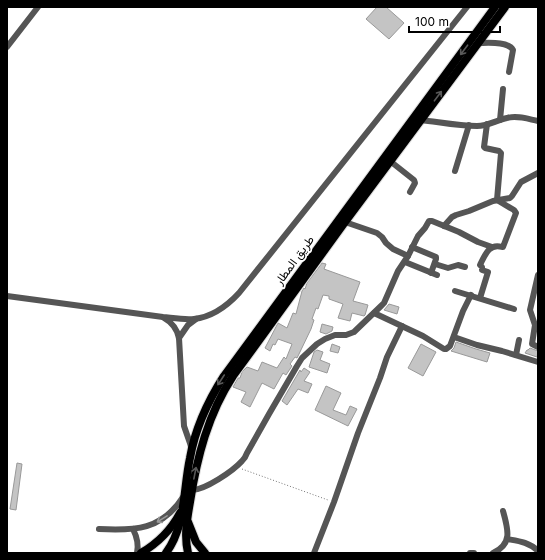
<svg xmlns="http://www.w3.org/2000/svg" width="545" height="560" font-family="Inter,Vazirmatn,sans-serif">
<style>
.building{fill:#c4c4c4;stroke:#999}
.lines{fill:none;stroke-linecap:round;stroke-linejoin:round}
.major-casing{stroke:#dbdbdb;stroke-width:10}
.path{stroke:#777;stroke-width:1;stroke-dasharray:1 2;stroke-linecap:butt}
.minor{stroke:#555;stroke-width:6}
.major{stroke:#000;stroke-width:8}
.oneway{stroke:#595959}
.oneway2{stroke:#999}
.labels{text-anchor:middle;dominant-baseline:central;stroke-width:3.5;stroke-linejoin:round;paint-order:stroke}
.street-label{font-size:12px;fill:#000;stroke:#fff}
</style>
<rect width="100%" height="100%" fill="#fff"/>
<g class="building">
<path d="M377 7H386L404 23 389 39 366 19Z"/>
<path d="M322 263 326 264 324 269 360 282 353 301 368 305 365 315 364 316 352 313 350 321 338 318 343 304 329 299V296L323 295 318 309 316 308 312 319 314 320 311 329 299 354 297 358 295 357 290 364 292 366 286 375 283 373 274 389 262 383 250 407 241 402 246 392 233 387 238 378H240L242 372 247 367 258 371 262 362 277 368 284 357 286 359 292 344 278 339 275 345 273 344 270 351 265 348 278 323 287 328 293 313 296 314 302 291 304 288 305 289 307 283Z"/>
<path d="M389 304 399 307 397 314 384 310Z"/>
<path d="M322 324 333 327 332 331 326 334 320 332Z"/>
<path d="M456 342 476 349 490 353 487 362 451 351 454 348Z"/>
<path d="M332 344 340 347 338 353 330 351Z"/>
<path d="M421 344 436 352 423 376 408 368Z"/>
<path d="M530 348 538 351 537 357 525 353 527 350H528Z"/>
<path d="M317 350 323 352 320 360 330 364 327 373 309 367 314 352Z"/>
<path d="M304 368 310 372 304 381 312 384 308 393 298 389 287 405 282 401 300 370 301 372Z"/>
<path d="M326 386 341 393 333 410 346 415 350 406 357 409 348 426 315 410Z"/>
<path d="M17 463 22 464 16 510 10 509Z"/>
</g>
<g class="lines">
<g class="major-casing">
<g id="major">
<path d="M188 522 196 542 205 553"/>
<path d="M141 553C158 543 171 530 180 513"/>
<path d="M166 553C186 526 183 490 190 458 195 429 208 401 224 376L495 7"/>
<path d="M188 553C184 536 187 519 190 502 197 457 208 414 233 376L345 222 505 7"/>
</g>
</g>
<path class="path" d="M242 469 328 500"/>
<g class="minor">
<path d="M478 43C488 43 508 41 513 50L509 72"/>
<path d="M7 47 38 7"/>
<path d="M421 120C439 122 458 126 477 126 488 126 497 120 507 118 517 115 528 119 538 121"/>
<path d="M500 120 503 89"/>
<path d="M390 161 414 180 415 183 410 192"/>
<path d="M455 171 469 125"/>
<path d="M345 222 377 233 382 237 386 243 393 249 408 256"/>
<path d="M444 226 452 217 456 215 469 211 493 201 510 198 512 196 521 182 538 173"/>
<path d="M412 247 436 257V259L431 273"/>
<path d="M405 262 437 275"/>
<path d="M435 264 448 268 458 265 465 267"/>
<path d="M538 275 530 310 535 325 532 344 538 347"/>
<path d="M455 291 514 309"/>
<path d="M7 296 163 317C173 318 184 320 194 319 212 317 227 306 239 293L467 7"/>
<path d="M480 298 488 272 482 270V267L480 265C485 255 489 243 502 247H503L516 213 514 210 497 200 501 153 499 151 485 148 484 147 487 124"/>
<path d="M374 313 423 336 444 349H446L450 346 463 311 471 295"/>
<path d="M164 318C173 323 177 329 179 338L184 426 192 449"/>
<path d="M454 337 477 345 502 351 538 362"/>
<path d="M179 338 188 325 196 319"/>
<path d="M516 355 519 340"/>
<path d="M192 490C205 490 233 471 242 461 244 459 246 456 247 453L269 414 297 366 302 358 317 344 325 339 335 335H346L354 332 381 306 384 303 398 271 408 256 418 236 425 228 429 221H432L459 232 478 242 492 247"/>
<path d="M99 529C135 531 162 530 183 497"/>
<path d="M133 529C137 537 139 544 137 553"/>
<path d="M507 539C518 541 529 542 538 551"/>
<path d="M314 553 334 502 358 433 380 378 387 357 402 326"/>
<path d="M470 553H474"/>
<path d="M493 553C513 544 508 529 503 511"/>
</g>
<use href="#major" class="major"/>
</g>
<defs><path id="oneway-shaft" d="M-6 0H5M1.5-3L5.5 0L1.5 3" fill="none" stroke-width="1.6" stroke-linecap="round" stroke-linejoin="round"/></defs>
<g class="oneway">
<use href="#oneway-shaft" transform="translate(464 50) rotate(127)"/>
<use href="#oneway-shaft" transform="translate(438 96) rotate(-53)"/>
<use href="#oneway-shaft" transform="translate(221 380) rotate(123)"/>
<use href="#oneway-shaft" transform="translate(195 473) rotate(-79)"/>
</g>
<use class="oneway2" href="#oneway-shaft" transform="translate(162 519) rotate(148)"/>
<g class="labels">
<g class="street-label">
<text transform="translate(294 260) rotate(-54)">طريق المطار</text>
</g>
</g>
<rect width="545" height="560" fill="none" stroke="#000000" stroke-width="16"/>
<path d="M409 26v6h91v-6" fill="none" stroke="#000000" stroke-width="2"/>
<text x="415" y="26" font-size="12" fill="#000000" stroke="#ffffff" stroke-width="3" paint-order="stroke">100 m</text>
</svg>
